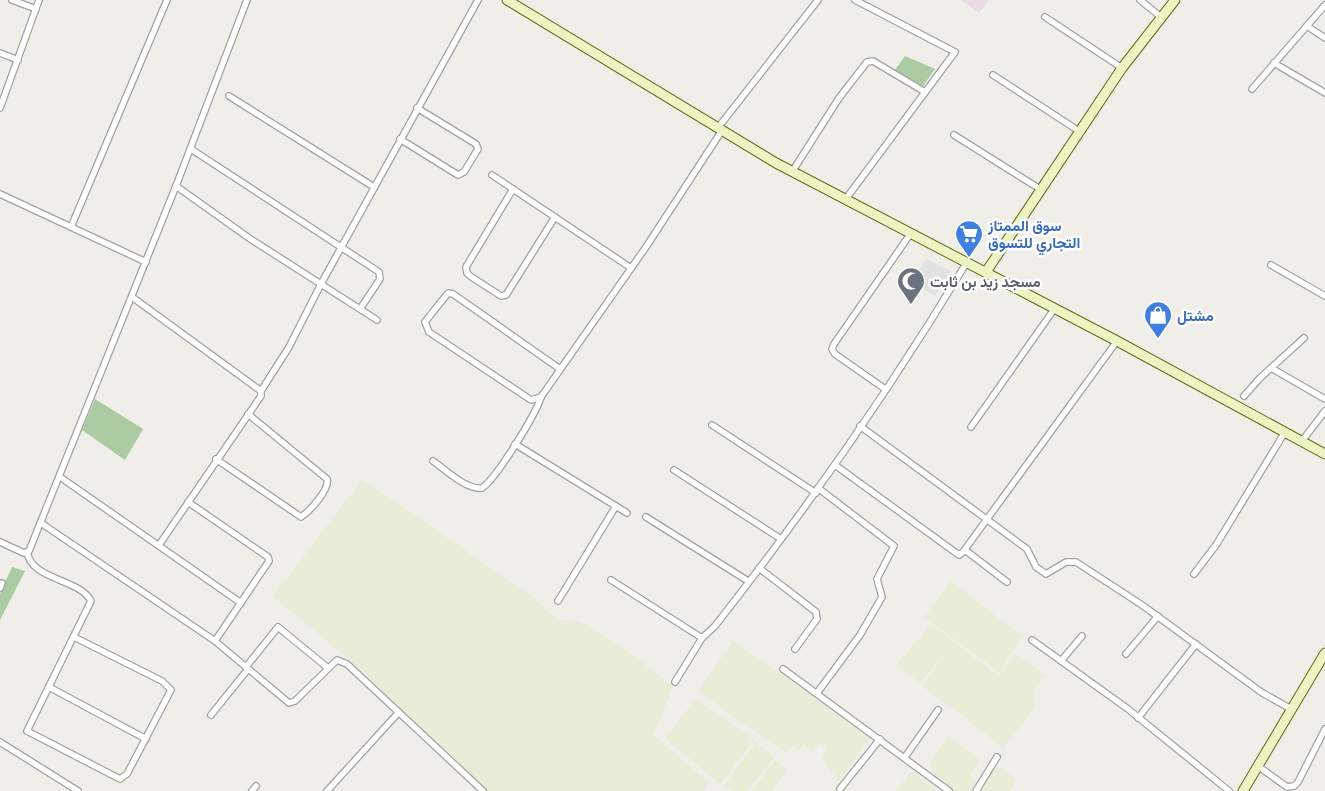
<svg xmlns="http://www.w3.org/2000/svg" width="1325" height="791" font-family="'Exo 2',Vazirmatn,sans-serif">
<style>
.industrial{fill:#e8dbe5}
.farmland{fill:#e9ecd6}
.forest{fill:#abcba2}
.parking{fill:#e1e1e1}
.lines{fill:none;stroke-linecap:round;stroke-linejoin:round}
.street-casing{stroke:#a2a2a2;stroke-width:8}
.secondary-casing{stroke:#5f6e12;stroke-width:11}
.street{stroke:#fff;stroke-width:5.5}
.secondary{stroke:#eef3c3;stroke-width:9}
.labels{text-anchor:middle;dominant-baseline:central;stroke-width:5;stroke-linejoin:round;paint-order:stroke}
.shop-label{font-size:15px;font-weight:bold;fill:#366cbe;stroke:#fff;text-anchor:start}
.worship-label{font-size:15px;font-weight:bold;fill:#5b616d;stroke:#fff;text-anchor:start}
</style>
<rect width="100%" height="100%" fill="#f0eee8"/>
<path class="industrial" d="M961 0H989L979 13Z"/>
<g class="farmland">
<path d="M362 480 531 595 557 620 579 621 632 654 673 687 653 735 709 782 703 791H484L361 670 273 596Z"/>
<path d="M951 581 1021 636 1000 673 924 617Z"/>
<path d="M931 624 998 676 967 719 922 686 946 652 920 683 896 666Z"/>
<path d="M733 641 826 704 870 738 839 781 822 760 826 748 820 742 812 751 804 744 799 749 793 745 786 753 698 691Z"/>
<path d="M1015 654 1045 675 1034 689 1035 708 1003 748 967 719Z"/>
<path d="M696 699 754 740 720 784 665 738Z"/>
<path d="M948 737 980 760 969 776 979 784 974 791H954L932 776 936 770 929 765Z"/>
<path d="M756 742 774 758 747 791H733L724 785Z"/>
<path d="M775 761 787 770 772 791H751Z"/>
<path d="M995 765 1017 779 1010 791H980Z"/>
<path d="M911 771 936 791H896Z"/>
</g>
<g class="forest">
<path d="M905 56 935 69 923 86 895 70Z"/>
<path d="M95 399 143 429 125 460 82 430Z"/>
<path d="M12 567 25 571 0 620V594Z"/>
</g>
<path class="parking" d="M926 259 951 271 935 296 911 281Z"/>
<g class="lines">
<g class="street-casing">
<g id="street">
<path d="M12 0 36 9"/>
<path d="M1140 0 1161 17"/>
<path d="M1045 17 1122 68"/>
<path d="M1307 26 1325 38"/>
<path d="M0 53 18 60"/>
<path d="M1274 63 1325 93"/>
<path d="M993 75 1079 131"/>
<path d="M1252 89 1325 5"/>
<path d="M229 96 374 187"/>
<path d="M0 108 39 0"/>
<path d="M717 129 818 0"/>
<path d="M954 135 1040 189"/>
<path d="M400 139 458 175 464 172 478 149 476 144 417 108"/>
<path d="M191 149 379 272 380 279 360 309"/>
<path d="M792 172 839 98 867 62 873 61 925 92"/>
<path d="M492 175 631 268"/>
<path d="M176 186 249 238 377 320"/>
<path d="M513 189 466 267 467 273 470 276 501 296 506 295 555 217"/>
<path d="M0 194 146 262"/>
<path d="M845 200 955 52 855 0"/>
<path d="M71 227 167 0"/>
<path d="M1271 265 1325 296"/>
<path d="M132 297 261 391"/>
<path d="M1271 368 1325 399"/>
<path d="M560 369 453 294 448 293 425 322 429 332 531 400 541 397 646 247 721 132"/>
<path d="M885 389 835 354 832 349 834 344 911 233"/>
<path d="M1244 396 1260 378 1304 338"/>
<path d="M712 425 816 493"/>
<path d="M860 426 1027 549 1036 567 1046 574 1066 562H1076L1142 605 1261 692 1291 709"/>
<path d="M971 427 1055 308"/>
<path d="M1302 441 1325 411"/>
<path d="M515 444 627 513"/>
<path d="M216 459 301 517C310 511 330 489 327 479L248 414"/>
<path d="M433 461C446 470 466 490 482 488 496 479 536 414 541 397"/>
<path d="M835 465 959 555 963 552 1117 341"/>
<path d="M674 470 781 539"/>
<path d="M60 477 241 603"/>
<path d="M188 502 268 557 269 561 215 641"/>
<path d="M646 517 748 581"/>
<path d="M41 523 215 641 289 703 295 701 337 660 347 664 483 791"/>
<path d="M0 542 24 553 29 551 31 546 176 186 247 0"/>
<path d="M159 545 261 396V391L289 347 321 284 478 0"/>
<path d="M965 550 1007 582"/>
<path d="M27 552C32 581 79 578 91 601L27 731 120 779 127 774 171 690 162 681 74 637"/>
<path d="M759 568 816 612 817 619 795 649"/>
<path d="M1194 574 1216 545 1285 432"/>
<path d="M611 580 702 638 715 626C806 510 891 388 967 262"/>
<path d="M0 588 2 583"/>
<path d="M558 601 616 506"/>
<path d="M1032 640 1128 709 1229 791"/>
<path d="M1126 654 1158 616"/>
<path d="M1061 661 1082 636"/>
<path d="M246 667 278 627 328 668"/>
<path d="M783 669 949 791"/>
<path d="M675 682 702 638"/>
<path d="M49 687 146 739"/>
<path d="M817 693 860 635 882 597 877 579 894 546 818 488"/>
<path d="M211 715 248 669"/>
<path d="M1138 718 1196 644"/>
<path d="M0 742 78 791"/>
<path d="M905 757 938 710"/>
<path d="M1258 766 1287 787 1294 786 1298 782 1325 729"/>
<path d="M840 789 880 739"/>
<path d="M252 791 256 786"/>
<path d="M327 791 399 712"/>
<path d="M976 791 997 757"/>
</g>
</g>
<g class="secondary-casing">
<g id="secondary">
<path d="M507 0 776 163 1117 341 1325 454"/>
<path d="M986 272 1122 68 1175 0"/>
<path d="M1243 791 1325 653"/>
</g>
</g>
<use href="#street" class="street"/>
<use href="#secondary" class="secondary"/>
</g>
<defs>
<g id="supermarket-pin" transform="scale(1.4375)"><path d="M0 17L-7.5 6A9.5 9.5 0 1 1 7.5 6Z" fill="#3f7fe0" stroke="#fff"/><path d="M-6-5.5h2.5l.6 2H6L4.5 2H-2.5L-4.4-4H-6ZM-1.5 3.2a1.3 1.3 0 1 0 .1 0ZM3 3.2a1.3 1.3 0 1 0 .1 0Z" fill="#fff"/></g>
<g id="mosque-pin" transform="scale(1.4375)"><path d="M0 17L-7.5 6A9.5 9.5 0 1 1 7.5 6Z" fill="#6b7280" stroke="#fff"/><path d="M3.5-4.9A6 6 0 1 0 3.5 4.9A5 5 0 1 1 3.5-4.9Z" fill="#fff"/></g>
<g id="shop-pin" transform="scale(1.4375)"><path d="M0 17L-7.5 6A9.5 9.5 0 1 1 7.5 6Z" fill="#3f7fe0" stroke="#fff"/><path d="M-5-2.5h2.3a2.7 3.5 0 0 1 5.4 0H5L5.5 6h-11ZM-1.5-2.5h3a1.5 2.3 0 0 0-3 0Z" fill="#fff"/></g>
</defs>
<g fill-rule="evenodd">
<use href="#supermarket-pin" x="969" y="234"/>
<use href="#mosque-pin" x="911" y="281"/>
<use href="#shop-pin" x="1158" y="315"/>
</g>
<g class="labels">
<g class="shop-label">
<text x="988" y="225">سوق الممتاز<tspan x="988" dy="17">التجاري للتسوق</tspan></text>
<text x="1177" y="315">مشتل</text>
</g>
<g class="worship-label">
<text x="930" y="281">مسجد زيد بن ثابت</text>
</g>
</g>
</svg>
